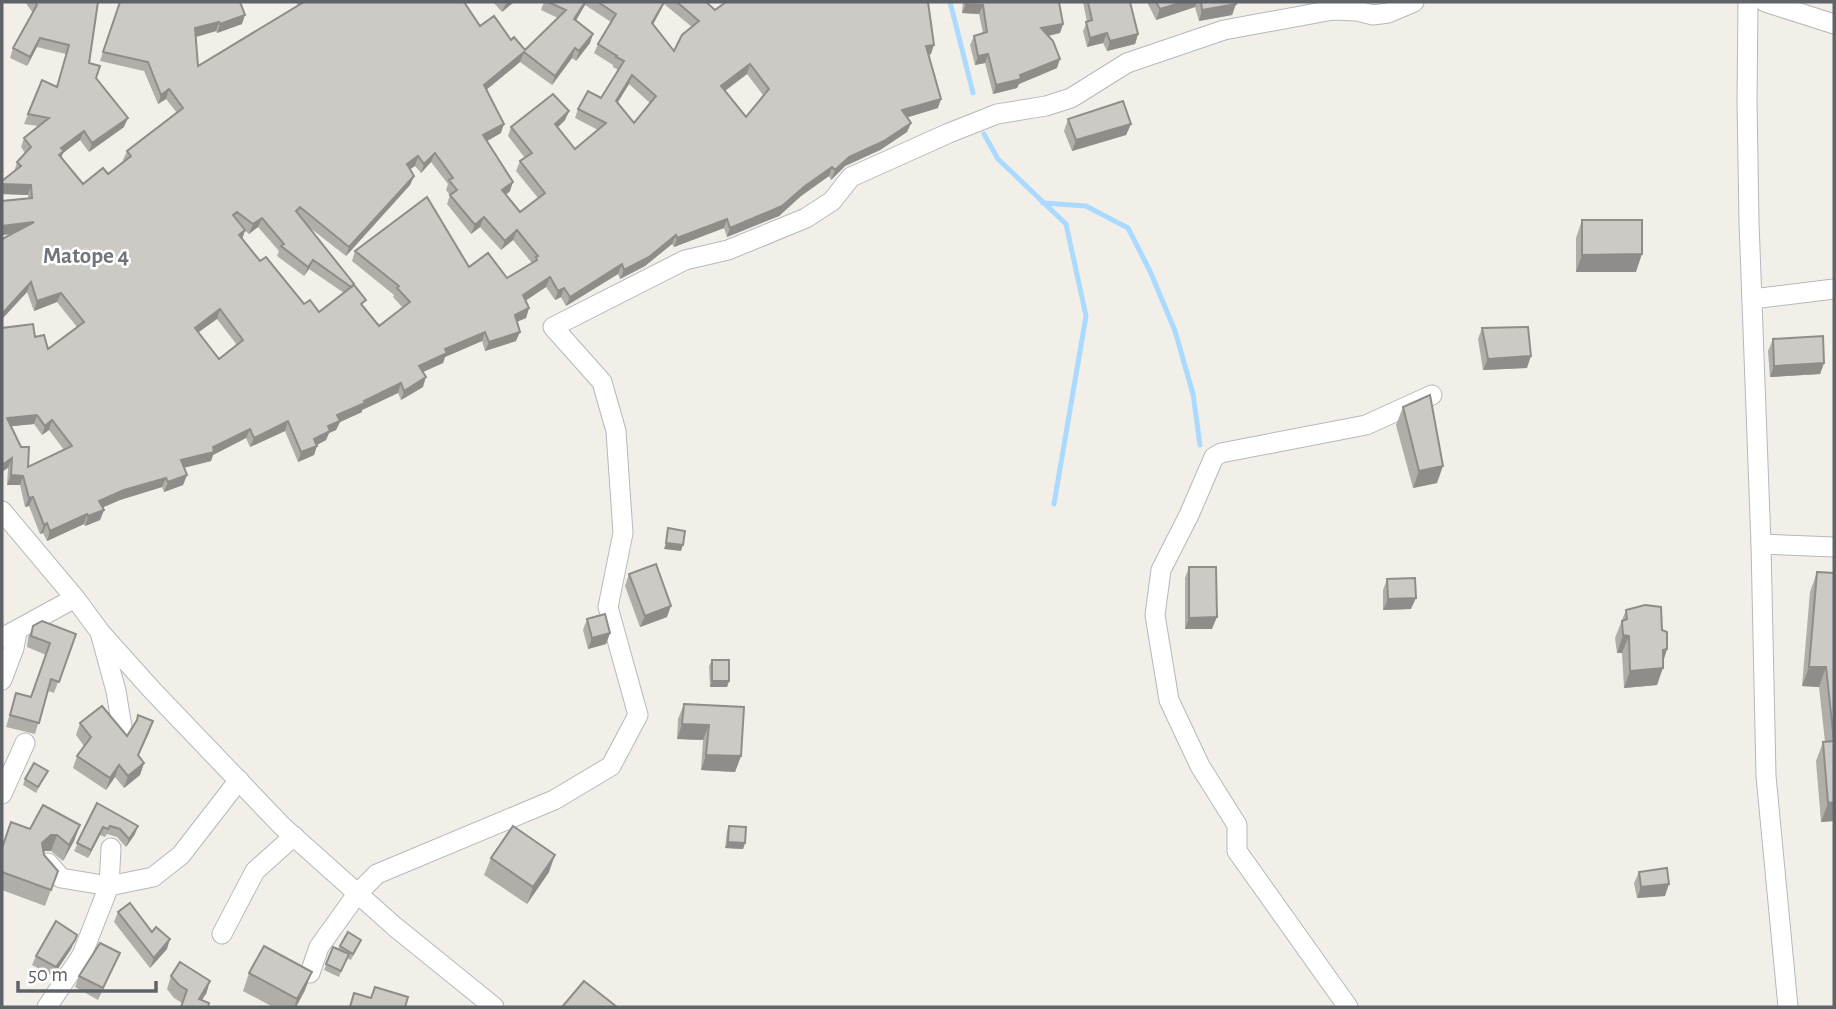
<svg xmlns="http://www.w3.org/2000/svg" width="1836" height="1009" font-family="'Alegreya Sans',sans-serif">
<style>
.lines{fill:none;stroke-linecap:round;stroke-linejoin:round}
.stream{stroke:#aadaff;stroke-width:5}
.minor-casing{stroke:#b5b8bc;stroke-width:21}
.minor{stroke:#fff;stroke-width:19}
.wall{fill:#afaea9;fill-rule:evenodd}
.shaded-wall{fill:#8f8d8a}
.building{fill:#cccac5;stroke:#8f8d8a;stroke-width:2;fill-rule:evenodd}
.labels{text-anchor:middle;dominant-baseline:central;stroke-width:5;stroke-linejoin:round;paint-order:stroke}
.quarter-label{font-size:23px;font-weight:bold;fill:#70757a;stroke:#fff}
</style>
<rect width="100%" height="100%" fill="#f1efe8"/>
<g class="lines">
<g class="stream">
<path d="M950 2 973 93"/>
<path d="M984 134 998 159 1066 224 1086 316 1054 504"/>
<path d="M1043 203 1086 206 1128 228 1150 271 1175 331 1193 394 1200 445"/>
</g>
<g class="minor-casing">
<g id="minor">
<path d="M1748 2 1747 102 1749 222 1761 544 1766 776 1788 1007"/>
<path d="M1765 2 1834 24"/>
<path d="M1752 299 1834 289"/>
<path d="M2 511 75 598 100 632 152 690 282 826 394 926 494 1007"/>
<path d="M1761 544 1834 547"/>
<path d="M101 636 116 691 122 727"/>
<path d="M2 638 75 598"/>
<path d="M2 680 14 648 17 631"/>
<path d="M2 794 25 743"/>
<path d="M48 863 61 878 109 886 111 848"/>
<path d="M222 934 255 871 294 836"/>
<path d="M310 973 319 947 357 894 377 874 554 800 611 766 638 715 608 607 623 533 616 431 602 382 553 327 685 260 728 250 806 218 832 201 851 177 949 133 997 114 1046 106 1071 98 1127 63 1224 30 1333 10 1357 11 1373 15 1388 13 1414 2"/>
<path d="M47 1007 82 955 109 886 153 877 181 855 239 780"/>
<path d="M1348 1007 1237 851V825L1200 766 1169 700 1155 615 1161 570 1189 515 1214 457 1221 453 1366 425 1432 395"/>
</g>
</g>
<use href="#minor" class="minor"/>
</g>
<g class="wall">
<path d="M25 2H98L89 63 96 78 124 127 89 152 80 140 63 153 61 158 83 184 108 174 124 161 123 160 127 151 177 113 166 99 158 104 144 71 100 61 120 2 242 24 217 33 216 31 196 37 198 66 298 6 296 2H464L480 26 511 40 525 50 558 18 541 10 544 2H706L715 10 931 54 929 55 938 108 907 117 911 123 907 132 880 150 845 166 831 180 829 176 801 196 779 216 727 237 724 228 674 247 672 244 645 266 620 279 618 274 566 306 561 297 555 300 546 287 525 301 529 308 526 318 517 322 516 341 485 351 482 341 445 357 443 363 423 372V387L401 400 398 393 362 410V412L340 422 336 430 329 433 326 440 317 445 314 455 298 462 285 431 250 447 246 438 213 455 211 461 184 468 187 475 183 485 164 492 162 487 120 500 102 508 104 510 100 520 85 526 84 524 47 541 43 533 40 534 29 506 25 507 20 485H7L8 468 2 328 35 337 48 349 77 327 57 302 34 311 27 292 2 319V239L12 234 2 235 28 198V195L2 194V181L14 172 17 162 25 153 21 147 24 138 38 126 24 124 28 114 57 86 66 54 37 47 27 66 10 58 13 48 33 13ZM664 4 692 27 674 51 653 24ZM585 5 611 22 598 44 594 53 613 65V67L618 70 601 98 578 109 575 118 598 130 575 149 558 127 565 120 569 111 511 127 508 136 525 158 520 161 516 171 538 198 520 212 506 195 510 191 487 141 501 133 486 90 520 62 552 85 572 58 576 61 590 43 576 20ZM747 74 763 95 746 117 725 91ZM629 84 650 103 634 123 618 102ZM431 162 448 184 446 190 450 195 447 204 471 234 480 227 501 250 513 240 532 263 507 278 469 267 355 251 352 261 394 295 393 297 403 308 379 326 363 307 353 286 309 227 346 256 410 185 414 176 409 169 415 166 421 173ZM258 227 279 251 277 256 304 276 309 269 344 293 319 312 304 304 260 261 242 239 245 231 249 234ZM217 319 237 345 219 359 198 332ZM34 424 42 435 49 430 64 450 28 467 11 426Z"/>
<path d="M493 2H514L502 12Z"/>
<path d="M963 2H1059L1063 24 1060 33 1048 36 1057 68 1019 84 1017 88 993 94 985 63 975 65 970 45 974 36 983 33 979 14 962 13Z"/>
<path d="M1083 2H1130L1138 34 1135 44 1107 51 1103 43 1087 47 1083 31 1087 22Z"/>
<path d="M1147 2H1235L1236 4 1232 15 1199 21 1195 7 1156 20Z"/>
<path d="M1068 119 1131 124 1126 135 1072 151 1064 131Z"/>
<path d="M1582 220 1636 272H1576V238Z"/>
<path d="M1482 328 1527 368 1483 370 1478 339Z"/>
<path d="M1773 339 1824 363 1820 374 1770 377 1768 351Z"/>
<path d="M1403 407 1437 483 1413 488 1396 425Z"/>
<path d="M1189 567 1212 629H1185V578Z"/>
<path d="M1817 572 1834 573V821L1821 822 1816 761 1823 742H1825L1819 687 1802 686 1810 592Z"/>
<path d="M629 574 667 617 640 627 625 586Z"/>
<path d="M1387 579 1411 609 1383 610V590Z"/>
<path d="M1626 610 1662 630 1667 649 1657 685 1624 688 1622 653H1617L1615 638Z"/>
<path d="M587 619 610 633 606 644 588 649 583 630Z"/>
<path d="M33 626 76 634 54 693 48 691 35 734 6 727 16 693 31 697 46 655 27 647 28 638Z"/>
<path d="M712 660 729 681 727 687H710L709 666Z"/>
<path d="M684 704 741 756 735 772 701 770 703 740 677 739 678 719Z"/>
<path d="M138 715 153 721 138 756 144 763 140 775 124 788 115 777 106 790 73 768 77 756 84 746 76 735 80 723 127 736 135 724Z"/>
<path d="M48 771 36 793 23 785 25 779Z"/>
<path d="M97 803 135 834 126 847 117 837 107 834 105 837 100 835 88 858 74 851Z"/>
<path d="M80 825 74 841 63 861 51 851H45L44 852V855L58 871 45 906 2 890V848Z"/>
<path d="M729 826 745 843 743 849 725 848 727 831Z"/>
<path d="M491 858 549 872 527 904 484 875Z"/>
<path d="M1639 872 1665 896 1637 898 1634 883Z"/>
<path d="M118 912 167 949 150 968 114 922Z"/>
<path d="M77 935 71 949 53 976 32 965 36 956Z"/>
<path d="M361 940 351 960 347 958 339 977 324 970 333 947 338 949 340 946Z"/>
<path d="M120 953 98 1000 75 987 79 976Z"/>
<path d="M249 973 305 990 296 1007H273L243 991Z"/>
<path d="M171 976 210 981 206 994 182 1003 174 998 167 989Z"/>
</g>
<g class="shaded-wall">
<path d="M507 2H514L502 12 506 3Z"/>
<path d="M585 2H586L585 5 571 29 574 19Z"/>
<path d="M664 2H665L649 32 652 23Z"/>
<path d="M1183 2H1197L1195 7 1156 20 1160 9Z"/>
<path d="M966 4 983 5 979 14 962 13Z"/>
<path d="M1236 4 1232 15 1199 21 1202 10Z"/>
<path d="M245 15 242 24 217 33 220 24Z"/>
<path d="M219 22 216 31 192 38 195 28Z"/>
<path d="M1063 24 1060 33 1038 38 1041 28Z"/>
<path d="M1107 33 1103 43 1087 47 1090 38Z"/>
<path d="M593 34 590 43 576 61 579 51Z"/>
<path d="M1138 34 1135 44 1107 51 1110 41Z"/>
<path d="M40 38 37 47 27 66 30 57Z"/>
<path d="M934 45 931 54 923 56 926 46Z"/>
<path d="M575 48 572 58 552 85 555 76Z"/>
<path d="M524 52 520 62 480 95 484 85Z"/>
<path d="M988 54 985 63 975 65 978 56Z"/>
<path d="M1060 59 1057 68 1019 84 1017 88 993 94 996 85Z"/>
<path d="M750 64 747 74 718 96 721 86Z"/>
<path d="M632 75 629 84 613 110 616 101Z"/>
<path d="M169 89 166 99 158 104 161 95Z"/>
<path d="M941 99 938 108 899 120 902 110Z"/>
<path d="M569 111 565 120 552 133 555 124Z"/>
<path d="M128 118 124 127 89 152 92 143Z"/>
<path d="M911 123 907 132 880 150 845 166 831 180 835 170 849 157Z"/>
<path d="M504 124 501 133 480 145 483 135Z"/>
<path d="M1131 124 1126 135 1072 151 1076 140Z"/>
<path d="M84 131 80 140 63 153 60 161 56 164 61 148Z"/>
<path d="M435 153 431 162 421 173 424 164Z"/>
<path d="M418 156 415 166 403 174 407 164Z"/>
<path d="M832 167 829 176 801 196 779 216 727 237 730 228 805 186Z"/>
<path d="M414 176 410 185 346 256 349 247Z"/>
<path d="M513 182 510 191 499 200 502 190Z"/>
<path d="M2 184 31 185 28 195 2 194Z"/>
<path d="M484 217 480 227 471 234 475 225Z"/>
<path d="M262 218 258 227 249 234 253 224Z"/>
<path d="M727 219 724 228 674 247 677 238Z"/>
<path d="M34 222 31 232 2 235V226Z"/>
<path d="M245 230 242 239 239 235Z"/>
<path d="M517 230 513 240 501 250 505 241Z"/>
<path d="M676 235 672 244 645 266 620 279 624 270Z"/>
<path d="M1642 254 1636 272H1576L1582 255Z"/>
<path d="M313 260 309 269 304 276 308 267Z"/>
<path d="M622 264 618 274 566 306 570 297Z"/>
<path d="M550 277 546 287 519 305 523 295Z"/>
<path d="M31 282 27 292 2 319V314Z"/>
<path d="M564 288 561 297 555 300 558 291Z"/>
<path d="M61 293 57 302 34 311 37 301Z"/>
<path d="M529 308 526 318 511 324 515 315Z"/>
<path d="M220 309 217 319 192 337 195 328Z"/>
<path d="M485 332 482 341 445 357 443 363 416 375 419 366 445 349Z"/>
<path d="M520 332 516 341 485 351 489 342Z"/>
<path d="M1531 356 1527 368 1483 370 1488 359Z"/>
<path d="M1824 363 1820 374 1770 377 1774 366Z"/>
<path d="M426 377 423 387 401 400 404 391Z"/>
<path d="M401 383 398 393 362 410V412L340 422 336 430 329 433 326 440 311 448 314 439 328 426 337 415Z"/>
<path d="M37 415 34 424 4 427 7 418Z"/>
<path d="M52 420 49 430 42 435 45 426Z"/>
<path d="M288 421 285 431 250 447 254 438Z"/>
<path d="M250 429 246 438 213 455 211 461 178 469 181 460 213 447Z"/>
<path d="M317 446 314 455 298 462 301 452Z"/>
<path d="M12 458 8 468 2 472V465Z"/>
<path d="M1443 466 1437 483 1413 488 1419 471Z"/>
<path d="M11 475 23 476 20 485H7Z"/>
<path d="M187 475 183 485 164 492 168 482Z"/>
<path d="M166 478 162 487 120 500 96 510 99 501 124 490Z"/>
<path d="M33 497 29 506 25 507 29 498Z"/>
<path d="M104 510 100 520 85 526 88 516Z"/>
<path d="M87 514 84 524 47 541 50 531Z"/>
<path d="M47 523 43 533 40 534 44 525Z"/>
<path d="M666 543 683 545 681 551 664 549Z"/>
<path d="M1416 598 1411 609 1383 610 1388 599Z"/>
<path d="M671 606 667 617 640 627 645 616Z"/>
<path d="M1217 617 1212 629H1185L1189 618Z"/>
<path d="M610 633 606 644 588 649 592 638Z"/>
<path d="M1623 635 1629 636 1622 653H1617Z"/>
<path d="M1667 649 1661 667 1663 650Z"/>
<path d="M1809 667H1826L1819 687 1802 686Z"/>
<path d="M1663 668 1657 685 1624 688 1630 671Z"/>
<path d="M712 681H729L727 687H710Z"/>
<path d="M153 721 149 733 133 767 138 755Z"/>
<path d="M682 724 709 725 703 740 677 739Z"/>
<path d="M706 755 741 756 735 772 701 770Z"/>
<path d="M144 763 140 775 124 788 128 776Z"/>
<path d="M119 765 115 777 106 790 110 778Z"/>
<path d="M1834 802V821L1821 822 1828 803Z"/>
<path d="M80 825 74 841 63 861 69 845Z"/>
<path d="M138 826 135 834 126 847 129 839Z"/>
<path d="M103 827 100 835 88 858 91 850Z"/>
<path d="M51 835H57L51 851H45L37 858 42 843Z"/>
<path d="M728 842 745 843 743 849 725 848Z"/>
<path d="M555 855 549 872 527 904 533 887Z"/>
<path d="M1669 884 1665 896 1637 898 1641 887Z"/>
<path d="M170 939 167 949 150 968 154 958Z"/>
<path d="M75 940 71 949 53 976 56 967Z"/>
<path d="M312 972 305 990 296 1007H294L297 999Z"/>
<path d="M210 981 206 994 197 1007 199 999Z"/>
</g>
<g class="building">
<path d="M35 2H98L89 63 100 66 96 78 128 118 92 143 84 131 61 148 64 151 59 155 83 184 103 168 108 174 131 156 127 151 183 108 169 89 161 95 148 62 103 52 120 2H240L245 15 220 24 219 22 195 28 198 66 304 2H464L480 26 494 16 511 40 514 37 525 50 566 10 548 2H585L574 19 593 34 579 51 575 48 555 76 524 52 484 85 504 124 483 135 513 182 502 190 520 212 545 193 520 161 532 153 511 127 553 94 569 111 555 124 575 149 606 123 578 109 588 91 601 98 624 61 616 57 617 56 598 44 616 14 598 2H664L652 23 674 51 682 35 699 21 677 2H706L715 10 726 2H928L934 45 926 46 941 99 902 110 911 123 884 141 849 157 835 170 832 167 805 186 782 206 730 228 727 219 677 238 676 235 649 257 624 270 622 264 570 297 564 288 558 291 550 277 523 295 529 308 515 315 520 332 489 342 485 332 445 349 447 353 419 366 426 377 404 391 401 383 364 401 365 403 337 415 340 421 328 426 330 431 314 439 317 446 301 452 288 421 254 438 250 429 213 447 214 452 181 460 187 475 168 482 166 478 124 490 99 501 104 510 88 516 87 514 50 531 47 523 44 525 33 497 29 498 23 476 11 475 12 458 2 465V328L33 324 35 337 44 335 48 349 84 322 61 293 37 301 31 282 2 314V239L34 222 2 226V201L32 198 31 185 2 184V181L21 166 17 162 31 147 24 138 49 118 28 114 42 80 57 87 69 45 40 38 30 57 13 48 37 5ZM750 64 769 89 746 117 721 86ZM632 75 656 96 634 123 616 101ZM435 153 453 178 449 180 457 190 450 195 475 225 484 217 505 241 517 230 538 256 536 257 537 260 507 278 488 253 469 267 427 197 355 251 399 286 397 288 410 302 379 326 361 304 366 300 354 285 319 312 310 300 304 304 266 257 260 261 239 235 245 230 233 215 237 212 253 224 262 218 284 244 281 246 308 267 313 260 351 287 354 284 296 211 300 207 349 247 414 176 407 164 418 156 424 164ZM220 309 243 340 219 359 195 328ZM37 415 45 426 52 420 72 446 28 467 29 447H21L7 418Z"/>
<path d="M966 2H1059L1063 24 1041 28 1053 41 1060 59 1020 75 1021 79 996 85 988 54 978 56 974 36 987 32 983 5 966 4Z"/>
<path d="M1088 2H1130L1138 34 1110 41 1107 33 1090 38 1086 22 1092 20Z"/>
<path d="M1156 2H1183L1160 9Z"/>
<path d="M1201 2H1235L1236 4 1202 10Z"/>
<path d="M1123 101 1131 124 1076 140 1068 119Z"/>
<path d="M1582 220H1642V254L1582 255Z"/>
<path d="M1528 327 1531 356 1488 359 1482 328Z"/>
<path d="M1823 336 1824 363 1774 366 1773 339Z"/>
<path d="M1430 395 1443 466 1419 471 1403 407Z"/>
<path d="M668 528 685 531 683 545 666 543Z"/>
<path d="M656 564 671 606 645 616 629 574Z"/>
<path d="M1189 567H1216L1217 617 1189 618Z"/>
<path d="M1817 572 1834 573V802L1828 803 1823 742 1834 741 1826 667H1809Z"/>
<path d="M1415 578 1416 598 1388 599 1387 579Z"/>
<path d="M1645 605 1661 607 1662 630 1667 632V649L1663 650V668L1630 671 1629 636 1623 635 1622 621 1627 619 1626 610Z"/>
<path d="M605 614 610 633 592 638 587 619Z"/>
<path d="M42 621 76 634 59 682 51 679 39 723 10 715 16 693 31 697 50 643 31 636 33 626Z"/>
<rect x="712" y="660" width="17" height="21"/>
<path d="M684 704 744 707 741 756 706 755 709 725 682 724Z"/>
<path d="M102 706 127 736 137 720 138 715 153 721 138 755 144 763 128 776 119 765 110 778 77 756 91 737 80 723Z"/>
<path d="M34 763 48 771 38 787 25 779Z"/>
<path d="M97 803 138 826 129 839 120 829 110 826 108 829 103 827 91 850 77 843Z"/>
<path d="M43 805 80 825 69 845 57 835H51L42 843 44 855 58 871 51 890 2 872V848L11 822 30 829Z"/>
<path d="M513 826 555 855 533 887 491 858Z"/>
<path d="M729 826 746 827 745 843 728 842Z"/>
<path d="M1667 868 1669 884 1641 887 1639 872Z"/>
<path d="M130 903 152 932 156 927 170 939 154 958 118 912Z"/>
<path d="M56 921 77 935 75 940 56 967 36 956Z"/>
<path d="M348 932 361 940 353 954 340 946Z"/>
<path d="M100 943 120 953 103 988 79 976Z"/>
<path d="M264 946 312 972 297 999 249 973Z"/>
<path d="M333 947 349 954 341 971 326 964Z"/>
<path d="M180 962 210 981 199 999 209 1003 208 1007H181L187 990 179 985 171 976Z"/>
<path d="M584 981 617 1007H562Z"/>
<path d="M375 987 408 997 405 1007H350L354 993 371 998Z"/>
</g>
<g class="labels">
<g class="quarter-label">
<text x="86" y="256">Matope 4</text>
</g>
</g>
<rect width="1836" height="1009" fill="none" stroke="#5f6368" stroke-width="7"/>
<path d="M18 981v10h138v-10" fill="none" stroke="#5f6368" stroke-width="3.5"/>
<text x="28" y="981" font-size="21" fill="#5f6368" stroke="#ffffff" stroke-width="5" paint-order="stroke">50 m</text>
</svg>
